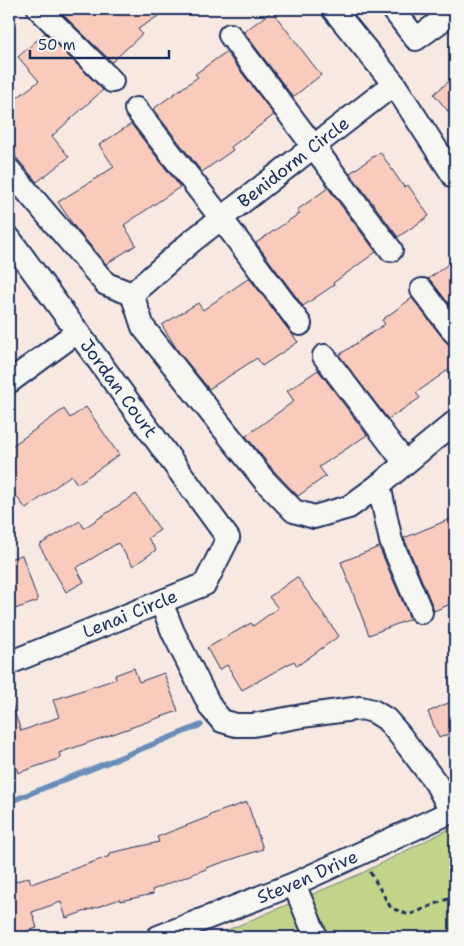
<svg xmlns="http://www.w3.org/2000/svg" width="464" height="946" font-family="'Shantell Sans',sans-serif">
<style>
.green{fill:#c1d48a;stroke:#6e8274}
.lines{fill:none;stroke-linecap:round;stroke-linejoin:round}
.stream{stroke:#688db9;stroke-width:5.5}
.building{fill:#f9cbbc;stroke:#1b2f5e}
.minor-casing{stroke:#1b2f5e;stroke-width:26}
.path{stroke:#1b2f5e;stroke-width:3;stroke-dasharray:5 4;stroke-linecap:butt}
.minor{stroke:#f6f6f2;stroke-width:22}
.labels{text-anchor:middle;dominant-baseline:central;stroke-width:5;stroke-linejoin:round;paint-order:stroke}
.street-label{font-size:18px;fill:#1b2f5e;stroke:#f6f6f2}
</style>
<rect width="100%" height="100%" fill="#f7e9e2"/>
<filter id="ink" filterUnits="userSpaceOnUse"><feTurbulence type="fractalNoise" baseFrequency=".02" numOctaves="2"/><feDisplacementMap in="SourceGraphic" scale="10" xChannelSelector="R" yChannelSelector="G"/><feConvolveMatrix kernelMatrix="1 2 1 2 8 2 1 2 1" color-interpolation-filters="sRGB"/></filter>
<g filter="url(#ink)">
<path class="green" d="M455 826V937H211L360 874Z"/>
<g class="lines">
<path class="stream" d="M9 802 201 725"/>
</g>
<g class="building">
<path d="M57 9H169L138 29 142 34 112 62Z"/>
<path d="M272 11 321 75 293 97 244 32Z"/>
<path d="M45 33 103 90 52 136 69 157 37 182 9 149V104L39 81 18 57Z"/>
<path d="M226 52 274 115 231 147 233 150 202 172 153 109 198 77 195 74Z"/>
<path d="M455 76V120L434 94Z"/>
<path d="M131 124 180 187 124 225 136 245 106 264 74 226 58 202 114 167 99 145Z"/>
<path d="M380 152 404 187 408 185 429 216 398 237 350 173Z"/>
<path d="M328 188 376 252 333 283 334 285 303 306 256 243 300 213 297 210Z"/>
<path d="M455 259V312L432 282 428 279Z"/>
<path d="M249 278 298 342 262 366 257 358 209 389 178 351 162 325 198 303 203 310Z"/>
<path d="M412 298 445 341 450 345 455 346V365L416 393 420 398 388 419 339 355 385 324 382 320Z"/>
<path d="M318 370 367 435 319 467 326 476 298 496 274 471 246 436 294 401 287 391Z"/>
<path d="M86 407 119 455 77 484 71 475 26 509 9 487V448L64 409 70 418Z"/>
<path d="M136 494 160 530 148 538 156 550 133 566 118 543 76 568 84 582 66 592 39 545 80 521 84 528Z"/>
<path d="M455 517V602L434 611 433 607 404 538Z"/>
<path d="M379 547 410 619 369 635 341 562Z"/>
<path d="M22 555 38 601 9 611V559Z"/>
<path d="M297 577 339 636 297 666 294 661 242 690 227 665 219 670 207 648 251 623 253 626 278 608 269 597Z"/>
<path d="M134 668 139 682 164 673 178 711 59 753 61 758 18 773 9 748V703L11 702 21 731 59 717 53 700 116 679 115 675Z"/>
<path d="M455 700V731L439 738 428 712Z"/>
<path d="M247 802 263 849 206 868V869L152 890 153 894 120 901V899L66 918 61 902 32 912 37 928 12 936 9 927V884L29 877 31 884 110 856V853L159 842 157 837 211 816 210 815Z"/>
</g>
<g class="lines">
<g class="minor-casing">
<g id="minor">
<path d="M39 9 112 81"/>
<path d="M333 9 394 84 455 178"/>
<path d="M393 9 416 39 455 11"/>
<path d="M230 35 391 250"/>
<path d="M136 109 221 218 300 324"/>
<path id="s1" d="M9 170 106 284 132 294 192 241 394 84"/>
<path id="s2" d="M9 238 228 538 205 584 9 663"/>
<path d="M422 290 455 333"/>
<path d="M132 294 143 327 264 480 294 511 314 517 349 507 379 485 455 422"/>
<path d="M324 356 405 463"/>
<path d="M9 382 77 332"/>
<path d="M379 485 391 541 421 612"/>
<path d="M161 602 173 632 211 708 222 721 236 725H253L302 716 361 708 373 711 386 719 399 734 436 783 451 811"/>
<path d="M294 884 316 937"/>
<path id="s3" d="M158 937 294 884 455 810"/>
</g>
</g>
<path class="path" d="M370 872 391 908 409 915 455 896"/>
<use href="#minor" class="minor"/>
</g>
</g>
<g class="labels">
<g class="street-label">
<text stroke="none"><textPath href="#s1" startOffset="386">Benidorm Circle</textPath></text>
<text stroke="none"><textPath href="#s2" startOffset="186">Jordan Court</textPath></text>
<text transform="translate(130 614) rotate(-22)">Lenai Circle</text>
<text stroke="none"><textPath href="#s3" startOffset="161">Steven Drive</textPath></text>
</g>
</g>
<rect width="464" height="946" fill="none" stroke="#f6f6f2" stroke-width="30"/>
<rect x="15" y="15" width="434" height="916" fill="none" stroke="#1b2f5e" stroke-width="2" filter="url(#ink)"/>
<path d="M30 50v8h139v-8" fill="none" stroke="#1b2f5e" stroke-width="2.5"/>
<text x="38" y="50" font-size="15" fill="#1b2f5e" stroke="#f6f6f2" stroke-width="4" paint-order="stroke">50 m</text>
</svg>
